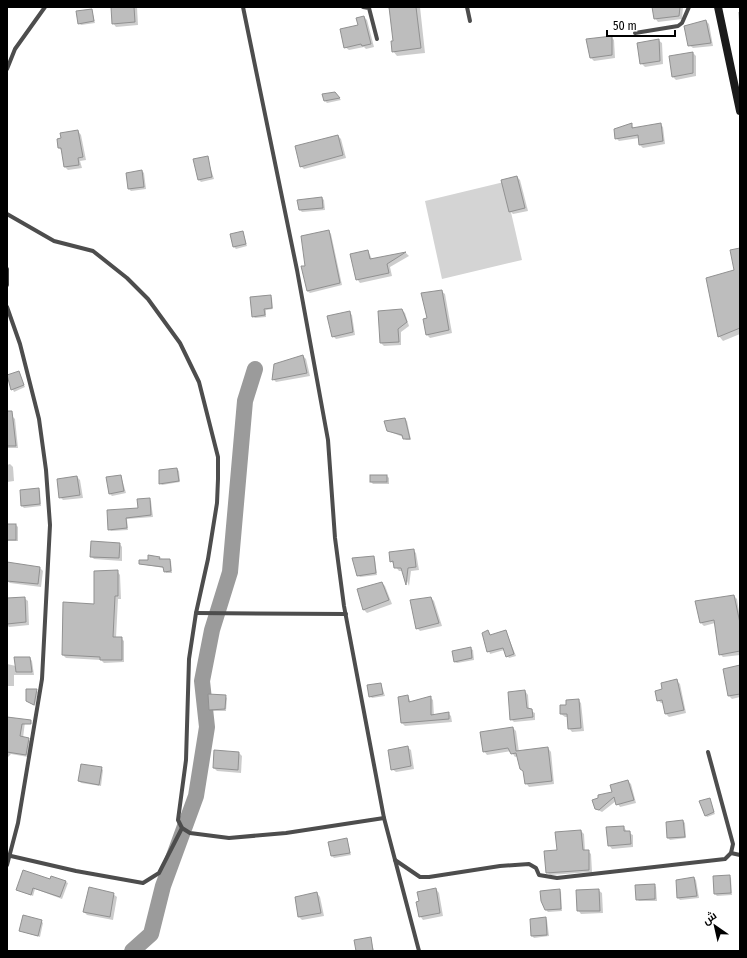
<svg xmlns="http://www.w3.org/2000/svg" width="747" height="958" font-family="'Fira Sans Condensed',Cairo,sans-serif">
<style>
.green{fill:#d4d4d4}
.shadow{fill:#0003}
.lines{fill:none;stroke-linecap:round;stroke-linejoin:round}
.river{stroke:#9b9b9b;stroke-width:16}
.building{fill:#bdbdbd;stroke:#919191}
.street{stroke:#4d4d4d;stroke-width:4}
.secondary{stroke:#1a1a1a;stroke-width:8}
</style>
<rect width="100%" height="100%" fill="#fff"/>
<path class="green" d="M504 182 522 260 442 279 425 201Z"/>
<g class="shadow">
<path d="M121 7H137L138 25 116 27 113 23Z"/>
<path d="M386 7H420L425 53 397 56 393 51 394 42 390 9Z"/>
<path d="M653 7H683L682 19 658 22 655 18Z"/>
<path d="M92 10 95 23 81 25 79 23Z"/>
<path d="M738 12H740V31Z"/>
<path d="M364 17 367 20 374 47 366 49 364 47 349 50 345 47Z"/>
<path d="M706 21 709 24 713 46 693 48 689 45Z"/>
<path d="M611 37 614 40 615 58 594 61 591 58Z"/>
<path d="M658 40 662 43 663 64 645 67 641 63Z"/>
<path d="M693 53 696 56V76L676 80 673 77Z"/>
<path d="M335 93 341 100 327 103 325 101Z"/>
<path d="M631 124 634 129 660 124 663 127 665 144 643 148 640 145 639 138 619 141 616 138Z"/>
<path d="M78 131 81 135 86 160 80 161 82 168 68 170 65 167 63 152 59 148Z"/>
<path d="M338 136 341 139 346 158 304 169 301 166Z"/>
<path d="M207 157 214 179 201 182 199 180Z"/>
<path d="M142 171 144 173 146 189 131 191 129 189 127 173Z"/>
<path d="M517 177 520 180 528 211 513 214 510 211 502 181Z"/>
<path d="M322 198 324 200 325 210 302 212 300 210 298 201Z"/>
<path d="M329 231 331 234 342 285 310 293 307 291 303 267 306 266Z"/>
<path d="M243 232 247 246 236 249 234 247Z"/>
<path d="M740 249V334L723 341 719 336Z"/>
<path d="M368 251 372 259 406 253 409 256 390 267 392 276 360 283 357 279Z"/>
<path d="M441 291 445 294 452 333 430 338 427 335 428 319Z"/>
<path d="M270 296 272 298 273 309 266 310V317L255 318 253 316Z"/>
<path d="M402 310 405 313 409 326 401 332V345L384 346 381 343Z"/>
<path d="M349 312 352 315 355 335 336 339 333 336Z"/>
<path d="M303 356 306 359 310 376 276 382 273 379Z"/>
<path d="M18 372 25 387 14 392 7 376Z"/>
<path d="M12 416 15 419 18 448H7V417Z"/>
<path d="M405 419 407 421 411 440H406L403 437 388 431Z"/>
<path d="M10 464 13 467 14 481 7 482V465Z"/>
<path d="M177 469 179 471 180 482 162 485 160 483Z"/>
<path d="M121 476 126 493 112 496 110 494Z"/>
<path d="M387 476 389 478V484H373L371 482Z"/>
<path d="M77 477 80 480 83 498 63 500 60 497Z"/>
<path d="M38 489 40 491 41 506 24 508 22 506Z"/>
<path d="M149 499 151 501 153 517 127 519 128 530 111 531 109 529 139 509Z"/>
<path d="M7 525H16L18 527V541H7Z"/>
<path d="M119 543 122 547V561L94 559 91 556Z"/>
<path d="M413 550 416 553 419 570 411 571 409 586 403 571H399L391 561Z"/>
<path d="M373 557 375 559 377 575 360 577 358 575Z"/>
<path d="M159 558 171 561 172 573H166L164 568 140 564Z"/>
<path d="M7 563 40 568 43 571 41 587 10 583 7 581Z"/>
<path d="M117 571 120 575 121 599H118L116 638H121L124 641V662L104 663 101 660 66 658 63 655Z"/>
<path d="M382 583 385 586 392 604 367 613 364 610 358 590Z"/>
<path d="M734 596 737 599 740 618V655L723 657 720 654 715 623 704 626 701 623Z"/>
<path d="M24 598 28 601 29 625 9 627 7 625V599Z"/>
<path d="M431 598 434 601 442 626 420 631 417 628Z"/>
<path d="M488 631 491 636 506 631 516 656 509 658 504 650 490 654 483 633Z"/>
<path d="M471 649 473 650 474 660 457 663 455 662Z"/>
<path d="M30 658 32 661 34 675H14V686H7V664L16 666Z"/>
<path d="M740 666V697L732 699 729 696Z"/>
<path d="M676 680 680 684 686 713 669 717 666 714 664 703H661L658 700 664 690Z"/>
<path d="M381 684 385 696 372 698 370 696Z"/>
<path d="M36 690 38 692 35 706 27 701Z"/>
<path d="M525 691 528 695 529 710 535 713V720L514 722 511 719Z"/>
<path d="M225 696 227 698 226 711H212L210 709Z"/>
<path d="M408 696 411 703 430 697 433 700 434 716 448 713 451 716 452 722 405 726 402 723Z"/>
<path d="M578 700 581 703 584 731 572 732 569 728 568 717H565L561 714V706H567Z"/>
<path d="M7 718 25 722 23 738 31 741 28 757 11 754 8 757 7 766Z"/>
<path d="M513 728 516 731 519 752 548 748 551 752 554 784 529 787 526 783 524 772 521 769 518 756 515 757 511 751 487 755 484 751Z"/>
<path d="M407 747 411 750 414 769 396 772 392 769Z"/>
<path d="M239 753 242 756 241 773 217 771 214 768Z"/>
<path d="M101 768 103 770 101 786 81 783 79 781Z"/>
<path d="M628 781 631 784 636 803 620 807 616 801 602 812 596 809Z"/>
<path d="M709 799 715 814 707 817 705 815Z"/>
<path d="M683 821 685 823 686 838 670 840 668 838 667 822Z"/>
<path d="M624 827 627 832 633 835V847L612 849 609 845Z"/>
<path d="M581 831 584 834 585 851H588L591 854 592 872 550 875 547 872 558 851Z"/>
<path d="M347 839 351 855 334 858 332 856Z"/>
<path d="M729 876 731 878 732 895 717 896 715 894Z"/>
<path d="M694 878 696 880 699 898 680 900 678 898 677 881Z"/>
<path d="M51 880 66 882 68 883 62 899 35 889 33 896 17 890Z"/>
<path d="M654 885 656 887 657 901H639L637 899Z"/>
<path d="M436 889 439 893 443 916 423 920 420 916Z"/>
<path d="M559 890 561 892 562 911 548 912 546 910Z"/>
<path d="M598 890 602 893 603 913 581 914 578 910Z"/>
<path d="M317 893 320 897 324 916 302 920 299 917 296 897Z"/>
<path d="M113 894 117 897 113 920 87 915 84 912Z"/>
<path d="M545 918 547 920 549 936 534 938 532 936Z"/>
<path d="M41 921 43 923 40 937 20 931Z"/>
<path d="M371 939 374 951H357Z"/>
</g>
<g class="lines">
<path class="river" d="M132 951 151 934 163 886 196 796 207 727 202 681 212 630 230 572 245 401 255 369"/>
</g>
<g class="building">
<path d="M111 7H134L135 22 112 24Z"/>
<path d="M389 7H416L421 48 392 52 391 41H393Z"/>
<path d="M652 7H680L679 16 654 19Z"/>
<path d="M92 9 94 21 78 24 76 11Z"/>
<path d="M364 16 371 44 362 46 361 44 344 48 340 29 358 25 356 18Z"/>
<path d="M706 20 711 43 688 46 684 26Z"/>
<path d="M612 36V55L590 58 586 39Z"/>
<path d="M659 39 660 61 640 64 637 43Z"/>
<path d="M693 52V73L672 77 669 56Z"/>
<path d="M335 92 340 98 324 101 322 94Z"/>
<path d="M632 123V128L661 123 663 141 639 145 638 135 615 139 614 129Z"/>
<path d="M78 130 83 157 78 158 79 165 64 167 61 148H58L57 139 61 138 60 133Z"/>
<path d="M338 135 343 155 300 167 295 146Z"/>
<path d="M208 156 212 177 198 180 193 159Z"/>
<path d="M142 170 144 187 128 189 126 173Z"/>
<path d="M517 176 525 208 509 212 501 180Z"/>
<path d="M322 197 323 208 299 210 297 200Z"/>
<path d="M329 230 340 283 307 291 301 266H305L301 236Z"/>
<path d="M243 231 246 244 233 247 230 234Z"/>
<path d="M740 248V328L718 337 706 278 734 270 730 250Z"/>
<path d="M368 250 370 259 406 252 387 264 389 273 356 280 350 254Z"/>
<path d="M442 290 449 330 426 335 423 319 427 318 421 293Z"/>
<path d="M271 295 272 308 264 309 265 315 252 317 250 297Z"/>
<path d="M402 309 407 322 398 329 399 342 380 343 378 311Z"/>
<path d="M350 311 353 332 332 337 327 316Z"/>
<path d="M303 355 307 373 272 380 274 364Z"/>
<path d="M19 371 24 385 11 390 7 375Z"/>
<path d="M7 411H12L16 446H7Z"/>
<path d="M405 418 410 439H403L402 435 387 431 384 421Z"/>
<path d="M177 468 179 481 159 484V470Z"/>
<path d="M121 475 124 491 109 494 106 477Z"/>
<rect x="370" y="475" width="17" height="7"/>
<path d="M77 476 80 495 59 498 57 479Z"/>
<path d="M39 488 40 504 21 506 20 490Z"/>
<path d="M150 498 151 515 126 518 127 528 108 530 107 510 138 508 137 499Z"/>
<rect x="7" y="524" width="9" height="16"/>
<path d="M91 541 120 543 119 558 90 557Z"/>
<path d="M414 549 416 567 408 568 406 585 401 568H394L393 561 390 562 389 552Z"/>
<path d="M148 555 160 557 159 559H170L171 571 164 572 163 567 139 564V560H148Z"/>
<path d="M374 556 376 573 357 576 352 558Z"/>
<path d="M7 562 40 567 38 584 7 581Z"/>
<path d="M118 570V596H115L113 637H122V660H100V657L62 655 63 602 94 604V571Z"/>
<path d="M382 582 389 600 363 610 357 589Z"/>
<path d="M734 595 740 623V651L719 655 714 620 700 623 695 601Z"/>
<path d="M25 597 26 622 7 624V598Z"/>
<path d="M431 597 439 623 416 629 410 600Z"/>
<path d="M488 630 490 635 506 630 514 654 506 657 503 648 487 652 482 633Z"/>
<path d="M471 647 472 658 454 662 452 651Z"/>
<path d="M14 657H30L32 672H16Z"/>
<path d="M740 665V694L728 696 723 669Z"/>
<path d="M677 679 684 710 665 714 662 700 657 701 655 691 662 689 661 683Z"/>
<path d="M381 683 383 694 369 697 367 685Z"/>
<path d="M26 689H37L34 705 26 701Z"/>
<path d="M525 690 527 708 532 709 533 717 510 720 508 692Z"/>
<path d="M208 694 226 695 225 709 209 710Z"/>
<path d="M408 695 409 702 431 696V715L449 712V719L401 723 398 697Z"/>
<path d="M579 699 581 728 568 729 567 714H560V705H566V700Z"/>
<path d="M7 717 31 720V724H22L20 736 29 738 26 755 7 752Z"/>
<path d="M513 727 516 751 548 747 552 781 525 784 523 771 520 769 516 753 511 754 508 748 483 752 480 732Z"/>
<path d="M408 746 411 766 391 770 388 750Z"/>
<path d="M214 750 239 752 238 770 213 768Z"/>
<path d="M81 764 102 767 99 785 78 781Z"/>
<path d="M628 780 634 800 616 805 614 797 599 810 595 809 592 800 598 798V795L612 792 610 785Z"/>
<path d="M710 798 714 812 705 816 699 801Z"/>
<path d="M683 820 685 837 667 838 666 822Z"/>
<path d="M624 826V831H630L631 844 608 846 606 827Z"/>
<path d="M581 830 583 850H589V870L546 873 544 851 557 850 555 832Z"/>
<path d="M347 838 350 853 331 856 328 842Z"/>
<path d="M23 870 50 879 51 876 66 881 60 897 33 888 31 895 16 890Z"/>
<path d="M730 875 731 893 714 894 713 876Z"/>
<path d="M694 877 697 896 677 898 676 880Z"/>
<path d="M655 884V899L636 900 635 885Z"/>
<path d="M89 887 114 893 110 917 83 912Z"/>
<path d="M436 888 440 913 419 917 416 902 419 901 417 892Z"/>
<path d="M560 889 561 909 545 910 541 901 540 891Z"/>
<path d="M599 889 600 911H577L576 890Z"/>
<path d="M317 892 321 913 298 917 295 897Z"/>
<path d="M23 915 42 920 38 936 19 931Z"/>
<path d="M546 917 547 935 531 936 530 919Z"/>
<path d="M371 937 373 951H356L354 940Z"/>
</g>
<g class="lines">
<g class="street">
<path d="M243 7 297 270 328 440 335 538 344 606 384 818 419 951"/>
<path d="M363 7 369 8 377 39"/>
<path d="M467 7 470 21"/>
<path d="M635 33 678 26 682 23 689 7"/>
<path d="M7 69 15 49 45 7"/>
<path d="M7 214 54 241 93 251 127 278 148 299 180 343 199 382 218 457V479L217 503 208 559 196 613 189 659 186 760 178 820 182 828 190 833 229 838 286 833 384 818"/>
<path d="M7 269V285"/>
<path d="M7 307 20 344 39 419 46 470 50 525 42 679 18 823 7 865"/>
<path d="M196 613 346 614"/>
<path d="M731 853 740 855"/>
<path d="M11 856 76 871 143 883 159 873 182 828"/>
<path d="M395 860 420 877H429L500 866 529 864 536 868 539 875 557 878 725 859 731 853 733 844 708 752"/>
</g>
<path class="secondary" d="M718 7 740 111"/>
</g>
<rect width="747" height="958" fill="none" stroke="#000000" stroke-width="16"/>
<g transform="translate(715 926) rotate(326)" stroke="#ffffff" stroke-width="3" paint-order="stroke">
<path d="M0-3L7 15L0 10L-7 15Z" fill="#000000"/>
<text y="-6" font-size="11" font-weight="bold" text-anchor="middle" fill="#000000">ش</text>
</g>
<path d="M607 30v6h68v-6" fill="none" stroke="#000000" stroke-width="2"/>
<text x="613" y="30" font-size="12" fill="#000000" stroke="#ffffff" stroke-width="3" paint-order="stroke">50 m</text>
</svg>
